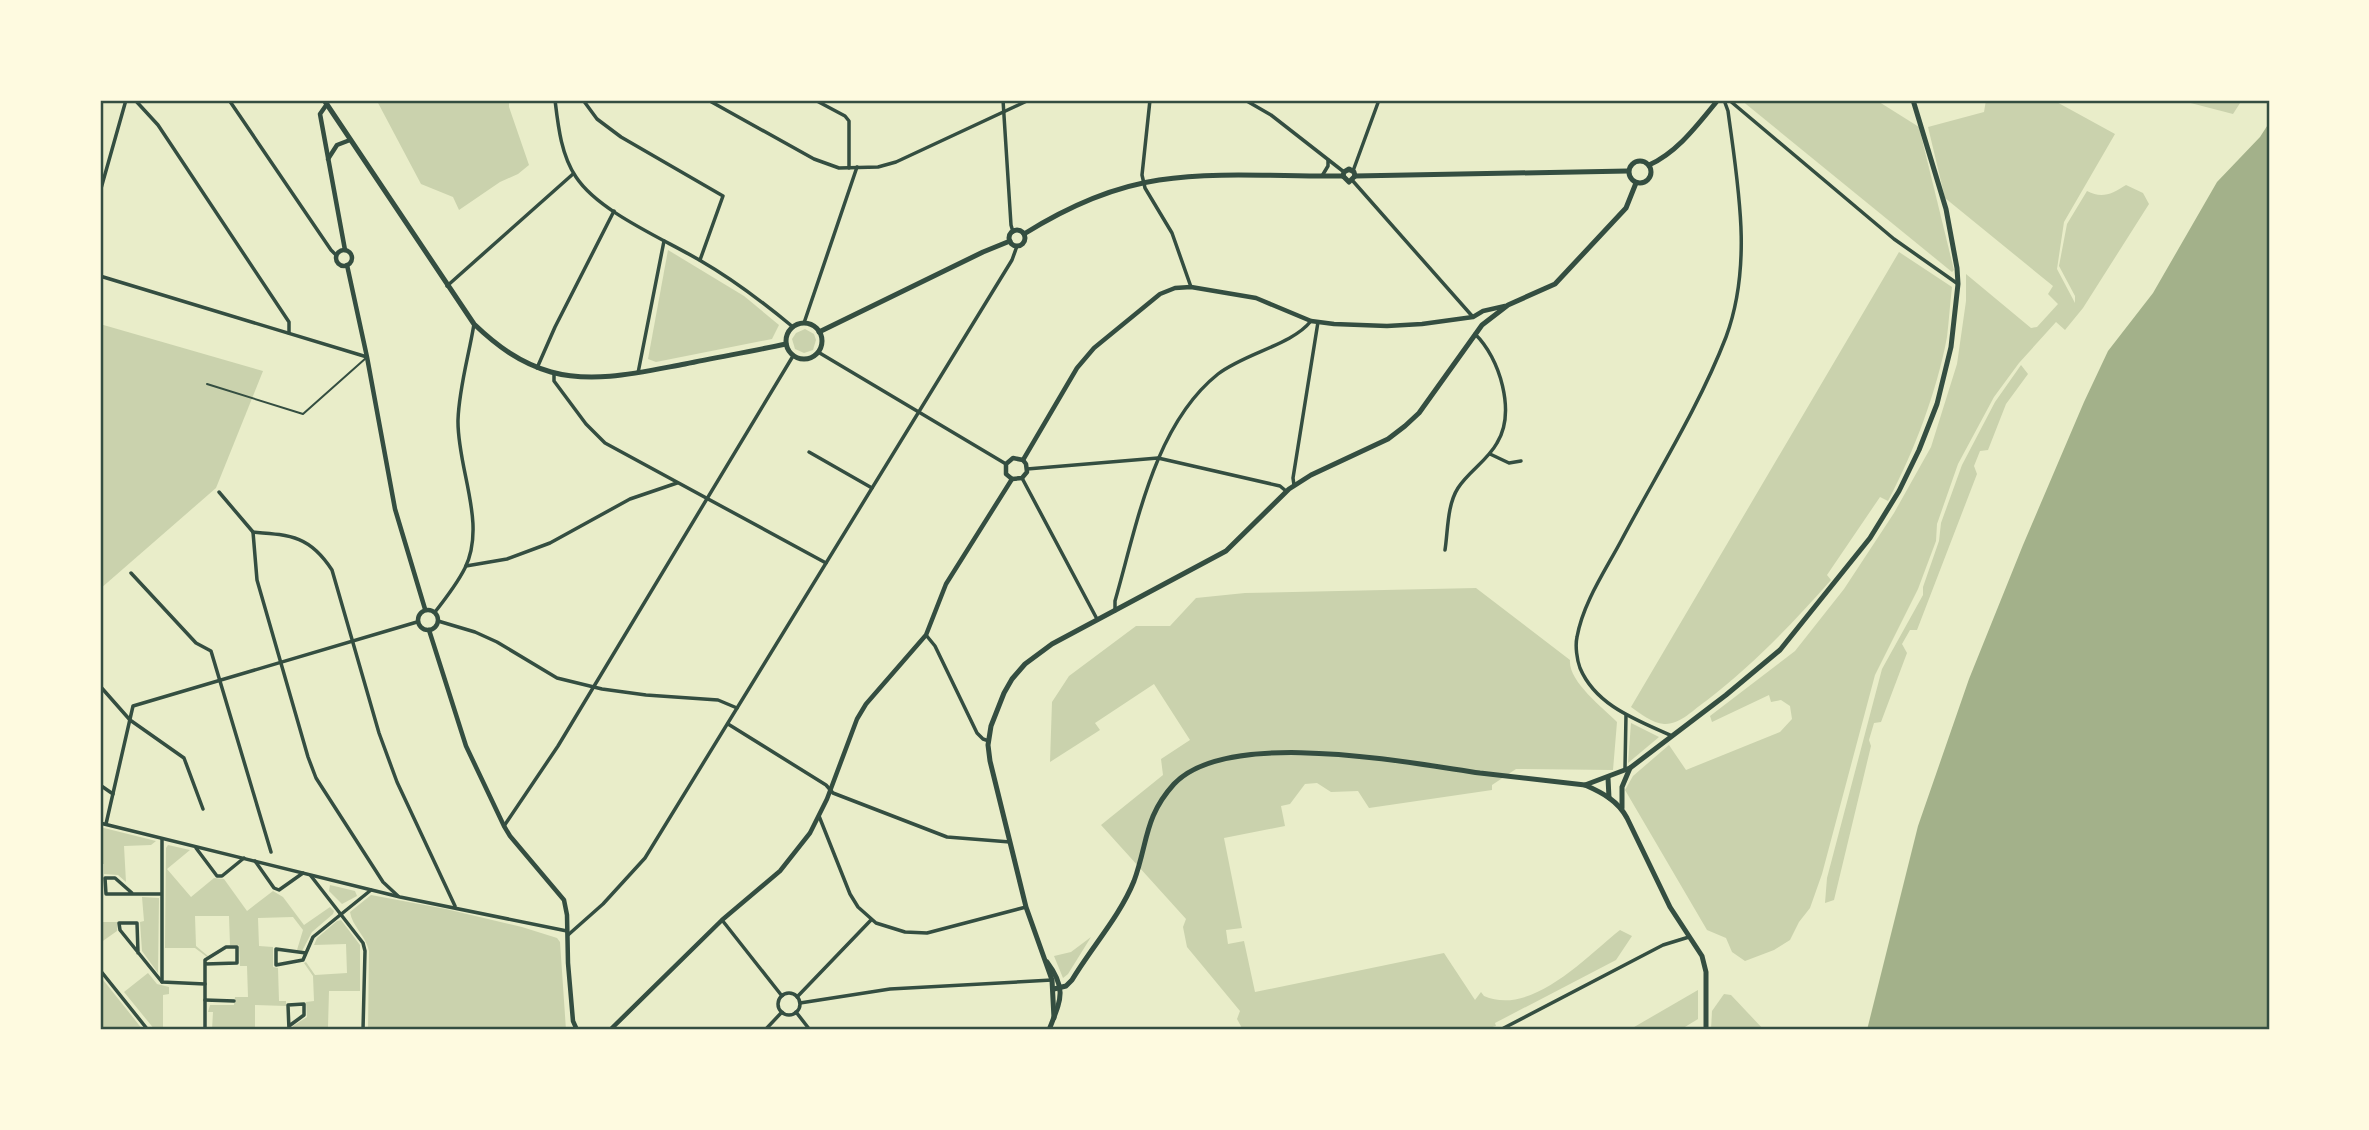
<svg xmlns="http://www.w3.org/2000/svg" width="2369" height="1130" font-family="'Playfair Display',serif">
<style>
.green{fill:#cad2ad}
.water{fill:#a3b18a}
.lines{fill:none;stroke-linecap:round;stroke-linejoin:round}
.service{stroke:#344e41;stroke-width:2}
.minor{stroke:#344e41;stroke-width:3.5}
.tertiary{stroke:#344e41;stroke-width:4.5}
.secondary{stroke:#344e41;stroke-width:5}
.neatline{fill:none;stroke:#344e41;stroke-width:2.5}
</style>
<rect width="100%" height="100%" fill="#e9edc9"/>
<g class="green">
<path d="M355 100H509V107L529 165 518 174 500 182 459 210 453 197 421 184 377 101 356 102Z"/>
<path d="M1741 100H1876L1919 127 1954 270 1952 272Z"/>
<path d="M1986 100H2053L2115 134 2064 222 2057 269 2075 303V296L2059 266 2067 224 2087 191C2102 199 2112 194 2126 185L2143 193 2149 204 2083 308 2065 330 2056 322 2019 363 1994 397 1958 464 1937 524 1936 541 1918 589 1875 675 1822 874 1810 908 1799 922 1790 940 1774 950 1745 961 1732 952 1726 938 1707 930 1625 790 1633 776 1669 745 1686 770 1780 732 1792 719 1790 706 1781 700 1771 702 1769 695 1712 722 1710 716 1795 651 1844 589 1894 513 1931 447 1957 364 1966 301V274L2031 328 2037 327 2058 304 2048 294 2053 286 1945 198 1928 127 1984 112Z"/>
<path d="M2179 100H2242L2233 114Z"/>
<path d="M668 250 744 296 779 325 772 339 656 362 648 359Z"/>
<path d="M1899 252 1952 287C1950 304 1949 320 1947 337 1937 391 1914 452 1888 501L1880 497 1827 575 1831 580C1792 624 1753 665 1706 701 1694 709 1680 725 1664 724 1652 723 1641 714 1631 707Z"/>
<path d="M100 324 263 371 216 488 100 589Z"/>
<path d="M805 329 814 334 816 340 813 350 804 353 795 349 792 339 796 333Z"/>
<path d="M2021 365 2028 374 2006 404 1988 450 1980 451 1974 466 1977 474 1917 630H1910L1902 644 1907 653 1881 722 1874 723 1869 740 1871 746 1834 900 1825 903 1827 878 1882 669 1923 595V587L1939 541 1941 523 1962 465 1995 402Z"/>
<path d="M1476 588 1570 660C1568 681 1602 707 1617 722L1613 770 1516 769 1492 785V790L1369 808 1358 791 1331 792 1317 783 1305 784 1290 804 1281 806 1285 826 1224 838 1242 928 1226 930 1228 944 1244 941 1255 992 1444 953 1475 1000 1481 992 1484 996C1531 1017 1586 957 1620 930L1632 936 1616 960 1495 1023 1496 1026 1482 1030H1243L1237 1019 1240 1011 1187 947 1183 927 1186 919 1101 825 1163 775 1161 759 1190 740 1154 684 1095 723 1100 730 1050 762 1052 702 1069 676 1136 626H1170L1196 598 1245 593Z"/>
<path d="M1631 723 1659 737 1628 763Z"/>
<path d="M100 827 156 841 151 845 124 846 126 882 118 875 104 874V864H100Z"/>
<path d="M168 845 190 850 167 869 191 897 214 878 224 879 247 911 273 891 283 897 304 925 330 907 334 911 333 914 312 932 302 951 297 950 303 930 293 917 258 918 259 946 273 947V967L278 968 279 1001H286V1006L255 1005V1030H212L213 1012H208L210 1005H234L235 997H248L247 966H240L239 945H230L229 916H195L196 946 208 956 207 957 195 948H165L166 848Z"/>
<path d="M330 885 355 891 357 896 342 904 329 891Z"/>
<path d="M371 895 446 909 522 927 557 938 560 942 566 1030H368L369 951C366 936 352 926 350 912Z"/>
<path d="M142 897 159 898 158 973 142 951 140 922 144 921Z"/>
<path d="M100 920V922H118L117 931 100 943Z"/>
<path d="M341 920 360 945V991H329L328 1027 359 1028V1029L293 1030V1026L307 1017 306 1002 314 1001 313 976 304 963 306 962 315 975 347 973 346 944 314 945 317 938 337 921Z"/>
<path d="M1091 937 1068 974 1063 978 1054 956 1071 952Z"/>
<path d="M148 973 157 984 169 987V994L163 995V1030H155L124 992Z"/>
<path d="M100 976 143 1030H100Z"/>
<path d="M1698 990V1019L1680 1030H1629Z"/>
<path d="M1724 994 1731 995 1764 1030H1711L1712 1011Z"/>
</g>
<path class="water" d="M2269 123V1030H1867L1918 826 1969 679 2023 545 2084 402 2108 351 2153 293 2217 182 2260 137Z"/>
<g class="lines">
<path class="service" d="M207 384 303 414 366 358"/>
<g class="minor">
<path d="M135 100 158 125 289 322V333"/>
<path d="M229 100 331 250 336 255"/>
<path d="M555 100C558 125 561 155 576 177 599 212 664 239 701 261 734 280 764 303 793 327"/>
<path d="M583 100 597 119 621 137 723 196 700 260"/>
<path d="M708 100 814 159 839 168 878 167 896 162 1029 100"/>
<path d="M815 100 845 116 849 121V168"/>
<path d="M1003 100 1011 225 1013 232"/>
<path d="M1150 100 1142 175 1145 188 1172 233 1191 287"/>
<path d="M1245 100 1271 115 1344 172"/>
<path d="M1729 100 1894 239 1958 284"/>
<path d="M1353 171 1379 100"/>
<path d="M1322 176 1328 166V160"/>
<path d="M1352 180 1473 317"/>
<path d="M100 192 126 100"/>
<path d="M100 276 367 357"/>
<path d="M447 286 573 174"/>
<path d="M804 323 857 167"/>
<path d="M818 352 1006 464"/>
<path d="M537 368 555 327 614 211"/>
<path d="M554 373V381L586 424 605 443 826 563"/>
<path d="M638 373 664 241"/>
<path d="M809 452 872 488"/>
<path d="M1490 454 1509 463 1521 461"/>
<path d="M1027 469 1158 458 1280 486 1286 491"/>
<path d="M1022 478 1097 619"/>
<path d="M1294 485 1293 478 1318 322"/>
<path d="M219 492 253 532C291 535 310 536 332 570L379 733 397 782 455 906"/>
<path d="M253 532 257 580 308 757 316 778 383 882 398 896"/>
<path d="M1445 550C1448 531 1447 505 1458 488 1469 471 1487 461 1497 443 1516 412 1500 358 1475 334"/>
<path d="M466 566 507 559 550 543 630 499 677 483"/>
<path d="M131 573 196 643 211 651 271 852"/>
<path d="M1115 611V601C1137 525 1154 425 1218 374 1245 353 1292 345 1311 321"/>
<path d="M435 612C446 598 457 584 465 568 487 523 457 468 458 420 459 388 469 355 474 324"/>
<path d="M438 621 475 632 497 642 557 678 602 689 646 695 718 700 737 708"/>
<path d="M926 635 935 646 977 733 983 739 989 741"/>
<path d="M100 686 130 720 184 758 203 809"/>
<path d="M728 724 826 785 833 793 947 837 1010 842"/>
<path d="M1672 736C1637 720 1596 706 1580 668 1577 660 1575 646 1577 637 1583 603 1605 571 1621 541 1656 475 1699 407 1726 337 1753 264 1738 186 1728 111L1724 100"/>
<path d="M1625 768 1626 715"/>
<path d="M100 785 113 794"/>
<path d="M819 816 850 894 858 907 876 923 905 932 927 933 1026 907"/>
<path d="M100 823 400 897 567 931"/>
<path d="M106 824 133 706 417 622"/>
<path d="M504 826 558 746 793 356"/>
<path d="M162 839V982L205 984V1030"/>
<path d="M196 848 217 876H222L244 858"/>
<path d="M255 861 274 888 279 890 303 873"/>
<path d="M311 876 363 943 365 951 363 1030"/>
<path d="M132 893 115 878H105L106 894H161"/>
<path d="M722 920 782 996"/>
<path d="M568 935 603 904 645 858 1012 260 1017 246"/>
<path d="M138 953 137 923H119L120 930 162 982"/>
<path d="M306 953 276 949V965L303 960 313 937 371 890"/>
<path d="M205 964 237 963V947H226L205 960V984"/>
<path d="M100 970 148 1030"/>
<circle cx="789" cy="1004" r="11"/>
<path d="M797 997 871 920"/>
<path d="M205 1000 234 1001"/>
<path d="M800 1003 890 989 1052 980"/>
<path d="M796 1012 810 1030"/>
<path d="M289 1030 288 1005 304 1004V1015L289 1026"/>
<path d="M765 1030 782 1012"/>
<path d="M1500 1030 1663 945 1689 937"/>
</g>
<g class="tertiary">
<path d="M327 104 320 114 345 250"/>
<path d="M328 159 337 145 350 140"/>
<circle cx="344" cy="258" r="8"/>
<path d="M347 265 367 357 395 509 425 609"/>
<path d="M1023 460 1077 368 1094 348 1160 294 1175 288 1191 287 1256 298 1311 321 1334 324 1387 326 1422 324 1473 317 1483 311 1505 306"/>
<path d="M1012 479 1006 474V464L1013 458 1023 460"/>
<path d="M1012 479 1022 478 1027 472 1026 464 1023 460"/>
<circle cx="428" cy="620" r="10"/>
<path d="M429 630 466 746 504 826 510 836 564 900 567 915 568 963 573 1021 577 1030"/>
<path d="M610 1030 722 920 780 871 810 833 827 799 857 719 866 704 926 635 946 584 1012 479"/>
</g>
<g class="secondary">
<path d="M324 100 474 324C497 346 520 363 551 372 594 384 642 372 685 364 719 357 753 351 786 344"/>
<circle cx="1640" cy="172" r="11"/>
<path d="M1649 165C1678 152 1698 124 1718 100"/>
<path d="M1343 176 1344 172 1349 169 1354 172 1355 176"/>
<path d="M1343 176 1349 182 1355 176"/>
<path d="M1355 176 1628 171"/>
<circle cx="1017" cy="238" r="8"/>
<path d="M1024 234C1064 209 1112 187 1159 180 1219 171 1282 177 1343 176"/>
<circle cx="804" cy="341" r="18"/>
<path d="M819 332 983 252 1010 241"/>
<path d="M1608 778 1609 798"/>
<path d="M1585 785 1630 768 1726 695 1780 650 1870 538 1899 491 1919 450 1937 404 1951 347 1958 284 1957 268 1946 209 1913 100"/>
<path d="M1622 808V787L1630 768"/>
<path d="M1047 962C1068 990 1060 1001 1049 1030"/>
<path d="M1054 989 1066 986 1072 980C1091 948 1120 916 1134 881 1148 843 1144 817 1174 784 1228 727 1409 763 1480 773 1515 777 1550 781 1585 785 1603 793 1618 801 1627 818L1670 907 1702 956 1706 972V1030"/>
<path d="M1054 1018 1052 980 1026 907 990 761 988 745 991 726 1004 693 1012 679 1025 664 1052 644 1226 551 1289 489 1311 475 1388 439 1405 426 1419 413 1482 325 1508 305 1555 284 1626 208 1636 183"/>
</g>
</g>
<rect width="2369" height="1130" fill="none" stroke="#fefae0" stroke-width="203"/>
<rect x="102" y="102" width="2166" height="926" class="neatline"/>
</svg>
